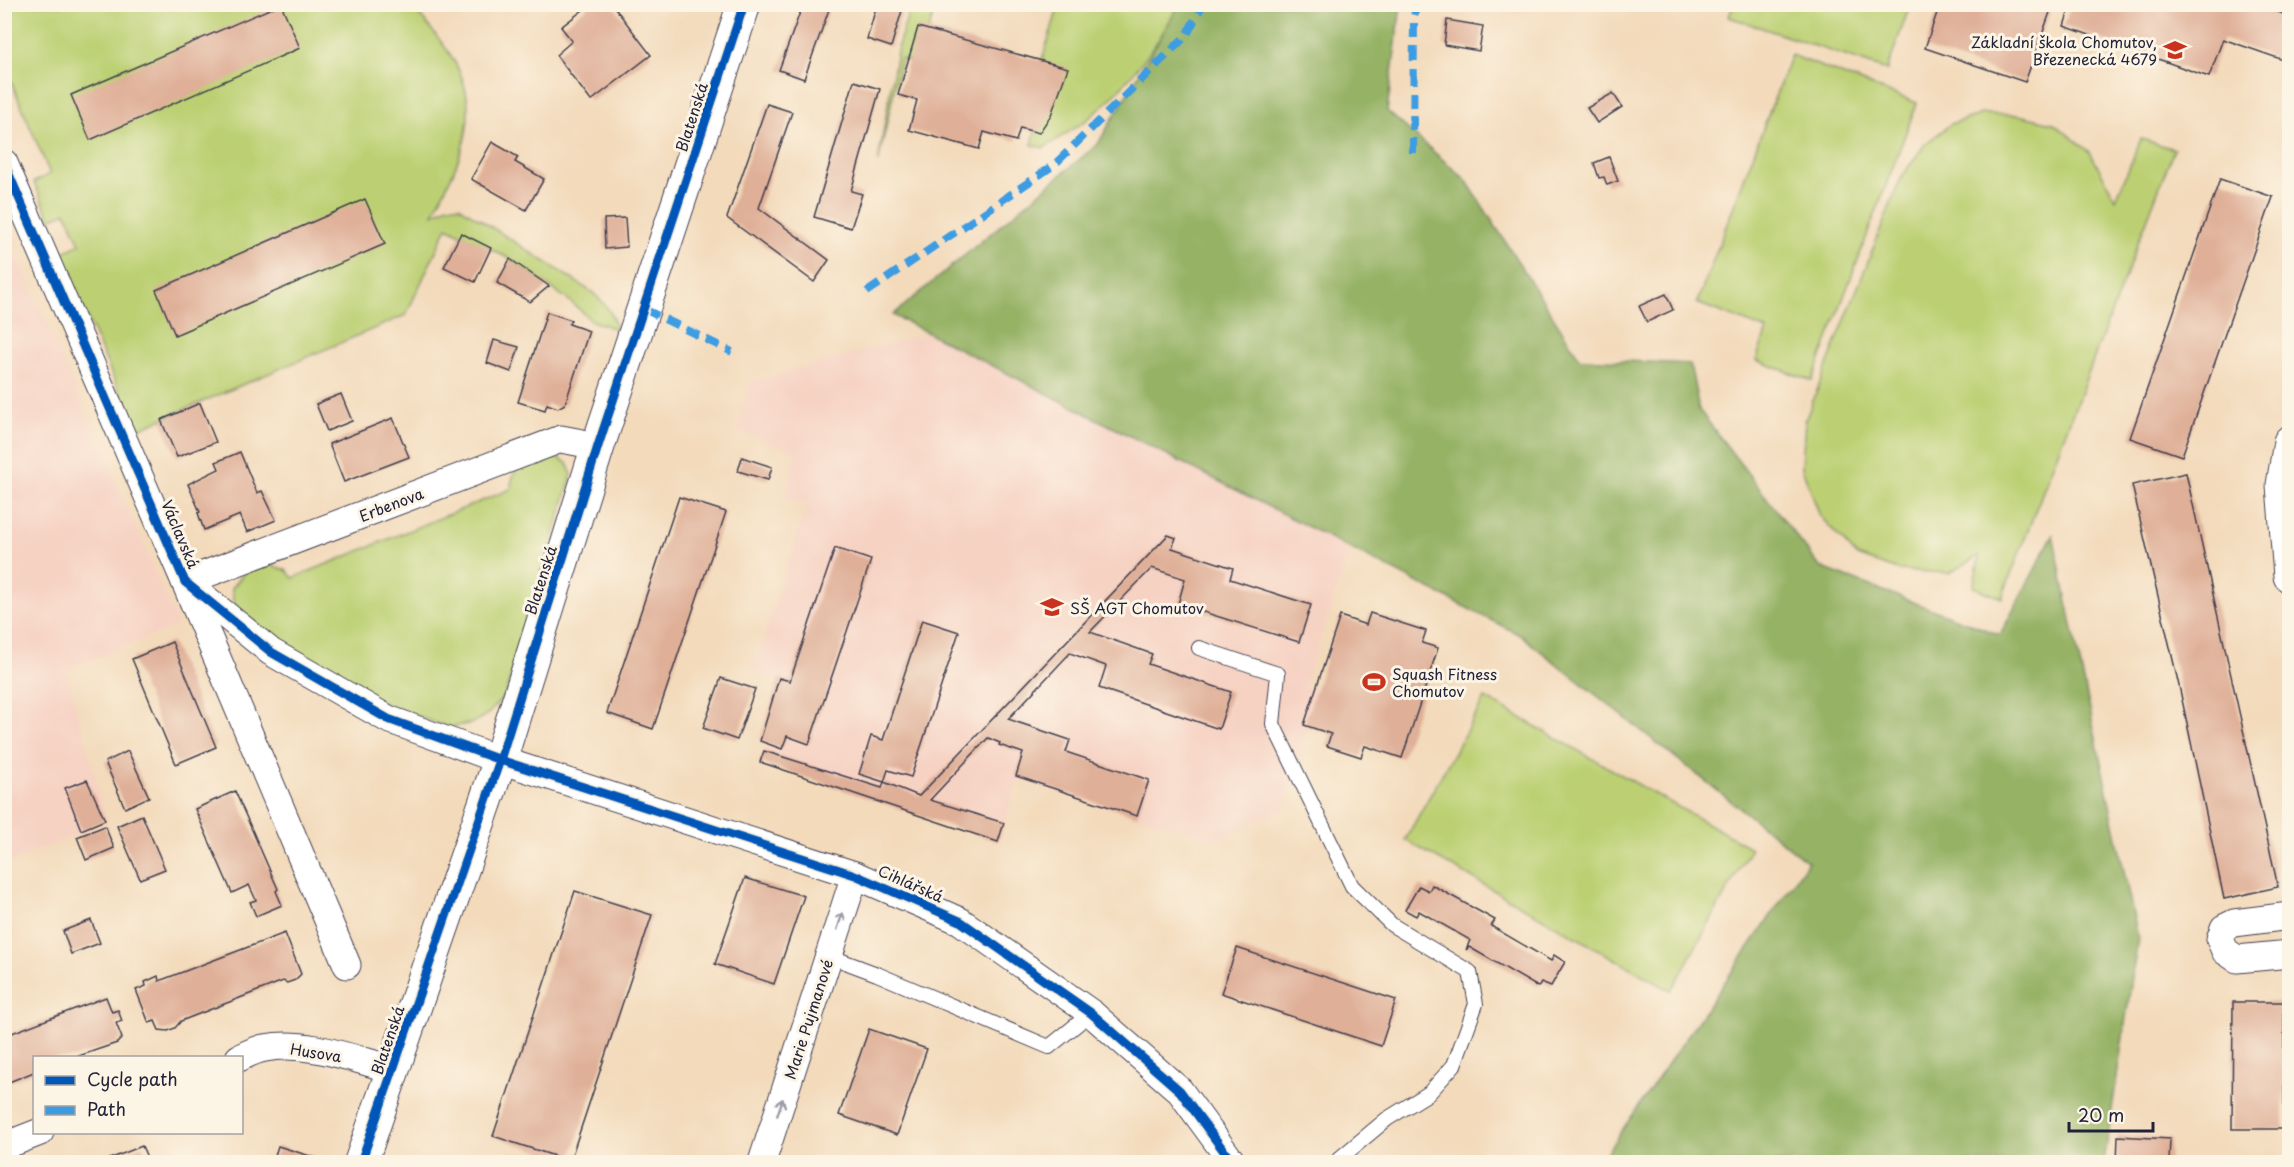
<svg xmlns="http://www.w3.org/2000/svg" width="2294" height="1167" font-family="'Playpen Sans',sans-serif">
<style>
.built{fill:#f6d2c3}
.green{fill:#bcd073;stroke:#6f7957;stroke-width:1.5}
.forest{fill:#95b265;stroke:#5c6a50;stroke-width:1.5}
.building{fill:#dfaf97}
.lines{fill:none;stroke-linecap:round;stroke-linejoin:round}
.service-casing{stroke:#413e4e;stroke-width:16}
.minor-casing{stroke:#413e4e;stroke-width:29}
.tertiary-casing{stroke:#413e4e;stroke-width:35}
.service{stroke:#fff;stroke-width:14}
.minor{stroke:#fff;stroke-width:27}
.tertiary{stroke:#fff;stroke-width:33}
.quiet{stroke:#3c9ce2;stroke-width:8;stroke-dasharray:15 8;stroke-linecap:butt}
.cycleway-casing{stroke:#fcf5e5;stroke-width:13}
.cycleway{stroke:#0057b8;stroke-width:9}
.oneway{stroke:#9c9ca7}
.labels{text-anchor:middle;dominant-baseline:central;stroke-width:6;stroke-linejoin:round;paint-order:stroke}
.poi-label{font-size:15px;fill:#22223b;stroke:#fcf5e5;text-anchor:start}
.street-label{font-size:15px;fill:#22223b;stroke:#fcf5e5}
</style>
<rect width="100%" height="100%" fill="#fcf5e5"/>
<filter id="ink" filterUnits="userSpaceOnUse"><feTurbulence type="fractalNoise" baseFrequency=".0167" numOctaves="2"/><feDisplacementMap in="SourceGraphic" scale="12" xChannelSelector="R" yChannelSelector="G"/><feConvolveMatrix kernelMatrix="1 2 1 2 8 2 1 2 1" color-interpolation-filters="sRGB"/></filter>
<filter id="wash" filterUnits="userSpaceOnUse"><feTurbulence type="fractalNoise" baseFrequency=".008" numOctaves="4" result="noise"/><feDisplacementMap in="SourceGraphic" scale="24" xChannelSelector="R" yChannelSelector="G"/><feGaussianBlur stdDeviation="1.35" result="paint"/><feColorMatrix in="noise" values="0 0 0 0 0 0 0 0 0 0 0 0 0 0 0 0 0 1.4 0 .05"/><feComposite in="paint" operator="in"/></filter>
<g filter="url(#wash)">
<rect width="100%" height="100%" fill="#f3dabb"/>
<g class="built">
<path d="M5 252 19 260 178 625 66 670 107 821 12 861 10 858 5 860Z"/>
<path d="M1174 264 1361 517 1304 686 1316 689 1304 725 1307 727 1284 810 1215 840 1018 780 998 842 760 762 766 744 760 741 779 680 753 671 806 505 784 498 797 452 737 431 750 382Z"/>
</g>
<g class="green">
<path d="M4 5H411C424 21 440 38 451 56 487 113 459 161 433 214L448 206H459L592 292C604 303 613 312 616 329L592 321 571 302 510 259 447 227 406 315 136 430 61 257 62 253 80 244 66 212 50 219 34 182 50 174 5 67Z"/>
<path d="M911 5H936L919 63 901 59 878 163 898 46Z"/>
<path d="M1059 5H1179C1164 37 1122 91 1094 114 1079 127 1060 137 1044 148L1032 145 1036 128 1022 124Z"/>
<path d="M1733 5V4L1910 5 1887 70 1729 17Z"/>
<path d="M1791 55 1917 103 1812 381 1756 360 1767 330 1697 303Z"/>
<path d="M1982 114 2018 115 2053 123 2090 152 2116 199 2141 139 2174 149 2002 598 1973 587 1980 555 1950 573 1898 570 1857 556 1820 516 1802 468 1805 421 1901 178 1925 144 1951 124Z"/>
<path d="M549 453 567 463 572 475 505 695 489 713 473 723 452 727 444 726 386 704 333 675 267 632 237 608 233 601 232 588 244 573 267 564 286 570 293 578 511 489C511 463 528 461 549 453Z"/>
<path d="M1485 698 1751 848 1671 991 1405 840Z"/>
</g>
<path class="forest" d="M1179 5H1401L1387 111 1466 180 1580 359 1690 364 1699 410 1820 567 2000 635 2053 535 2138 938 2104 1162H1600L1808 862 1520 635 893 315 1098 144Z"/>
<g id="blocks">
<g class="building">
<path d="M281 4 300 48 90 140 71 95Z"/>
<path d="M591 4H612L651 55 591 101 556 55 572 41 561 27Z"/>
<path d="M803 4H831L804 79 779 70Z"/>
<path d="M877 4H904L891 47 867 39Z"/>
<path d="M1940 4H2053L2025 82 1925 48Z"/>
<path d="M2071 4H2257L2289 16V62L2223 39 2209 77 2064 26Z"/>
<path d="M1447 20 1483 26 1479 51 1444 45Z"/>
<path d="M918 27 1068 68 1051 115 1039 133 1020 128 1016 141 984 132 979 149 909 130 917 100 898 95Z"/>
<path d="M854 81 880 89 851 191 862 194 851 228 814 217Z"/>
<path d="M1613 93 1622 107 1597 123 1587 108Z"/>
<path d="M767 104 792 112 759 208 829 260 814 282 727 218Z"/>
<path d="M492 142 518 157 515 162 544 179 526 210 471 179Z"/>
<path d="M1609 157 1618 181 1607 185 1604 177 1599 178 1594 163Z"/>
<path d="M2220 179 2273 197 2182 456 2130 438Z"/>
<path d="M365 199 385 244 175 335 156 290Z"/>
<path d="M625 218 627 247 605 249 604 219Z"/>
<path d="M461 233 491 248 475 282 444 267Z"/>
<path d="M510 259 549 286 530 302 497 283Z"/>
<path d="M1666 294 1673 310 1647 322 1639 306Z"/>
<path d="M547 312 571 320 569 324 589 331 565 404 558 408 547 404 545 410 518 402Z"/>
<path d="M494 340 519 347 511 372 487 363Z"/>
<path d="M341 394 352 421 327 431 316 404Z"/>
<path d="M200 403 216 442 177 457 161 420Z"/>
<path d="M393 418 409 457 344 482 329 444Z"/>
<path d="M240 452 257 493 262 491 276 520 247 532 240 515 204 530 198 513 200 512 188 484 219 469 216 462Z"/>
<path d="M742 457 772 467 768 480 738 471Z"/>
<path d="M2186 473 2278 887 2224 899 2180 690 2132 485Z"/>
<path d="M679 497 726 512 653 729 607 713Z"/>
<path d="M1168 535 1176 538 1172 548 1233 568 1230 579 1311 605 1299 642 1178 604 1185 579 1152 568 1090 632 1152 654 1148 664 1231 692 1219 729 1099 688 1106 666 1070 653 1008 719 1070 740 1066 752 1149 780 1137 816 1016 776 1023 753 999 745 1000 743 988 738 930 800 1004 823 998 842 760 762 764 751 882 788 884 782 919 796Z"/>
<path d="M835 548 871 560 809 744 787 736 782 749 760 741 779 678 790 681Z"/>
<path d="M1370 613 1426 631 1422 643 1438 648 1402 758 1365 746 1361 757 1327 746 1331 734 1304 725 1340 616 1366 625Z"/>
<path d="M922 620 959 632 911 777 888 770 884 782 859 774 871 736 883 740Z"/>
<path d="M172 642 216 747 176 764 132 659Z"/>
<path d="M721 678 755 689 737 740 703 728Z"/>
<path d="M128 751 149 797 125 808 105 762Z"/>
<path d="M87 780 105 820 81 830 65 788Z"/>
<path d="M235 791 278 889 276 891 282 905 256 916 250 902 256 900 249 885 232 893 195 809Z"/>
<path d="M142 815 165 869 140 879 117 826Z"/>
<path d="M105 826 114 848 86 860 77 837Z"/>
<path d="M745 878 804 896 774 984 715 964Z"/>
<path d="M1432 885 1495 920 1491 926 1551 961 1554 955 1565 962 1551 986 1541 982 1538 987 1469 947 1466 950 1470 940 1419 911 1416 916 1405 910 1419 886 1429 891Z"/>
<path d="M575 891 652 915 570 1161 493 1136Z"/>
<path d="M91 920 100 943 71 954 63 931Z"/>
<path d="M285 933 301 974 295 980 287 983 283 981 181 1021 175 1028 168 1031 159 1030 155 1021 149 1023 136 990 146 986 145 982 158 976 159 981Z"/>
<path d="M1237 948 1396 1000 1381 1046 1221 993Z"/>
<path d="M106 997 112 1012 118 1010 122 1021 116 1023 122 1038 117 1043 73 1058H34V1072L9 1082 4 1087V1036Z"/>
<path d="M2233 1002H2284V1129H2232Z"/>
<path d="M869 1029 927 1049 897 1135 839 1115Z"/>
<path d="M2118 1136 2170 1139 2169 1162H2117Z"/>
<path d="M142 1146 149 1162H102Z"/>
<path d="M278 1146 323 1160 322 1162H273Z"/>
</g>
</g>
</g>
<g filter="url(#ink)">
<use href="#blocks" fill-opacity="0" stroke="#413e4e" stroke-width="1.5"/>
<g class="lines">
<g class="service-casing">
<g id="service">
<path d="M1199 648 1278 674 1273 724 1352 886 1392 925 1470 972 1476 1004 1454 1065 1429 1093 1387 1119 1339 1159 1338 1162"/>
<path d="M829 956 877 974 1049 1047 1091 1013"/>
</g>
</g>
<g class="minor-casing">
<g id="minor">
<path d="M4 163 185 582 271 652 388 719 500 760 855 875 960 921 1091 1013 1180 1091 1232 1162"/>
<path d="M2290 916 2234 923 2224 928 2220 939 2225 951 2237 959 2290 954"/>
<path d="M347 965 185 582 561 439 598 446"/>
<path d="M239 1058C247 1054 256 1049 265 1048 307 1040 353 1059 392 1069"/>
<path d="M4 1146 40 1132"/>
<path d="M762 1162 855 875"/>
</g>
</g>
<g class="tertiary-casing">
<g id="tertiary">
<path d="M2290 442 2283 485 2290 576"/>
<path d="M361 1162 500 760 598 446 744 4"/>
</g>
</g>
<use href="#service" class="service"/>
<use href="#minor" class="minor"/>
<use href="#tertiary" class="tertiary"/>
<g class="quiet">
<path d="M1413 153 1414 16 1417 4"/>
<path d="M867 292 1054 165 1186 36 1203 4"/>
<path d="M644 309 732 352"/>
</g>
<g class="cycleway-casing">
<g id="cycleway">
<path d="M4 163 185 582 271 652 388 719 500 760 855 875 960 921 1091 1013 1180 1091 1232 1162"/>
<path d="M361 1162 500 760 598 446 744 4"/>
</g>
</g>
<use href="#cycleway" class="cycleway"/>
</g>
<defs><path id="oneway-shaft" d="M-6 0H5M1.5-3L5.5 0L1.5 3" fill="none" stroke-width="1.6" stroke-linecap="round" stroke-linejoin="round" transform="scale(1.5)"/></defs>
<g class="oneway">
<use href="#oneway-shaft" transform="translate(840 921) rotate(-72)"/>
<use href="#oneway-shaft" transform="translate(780 1107) rotate(-72)"/>
</g>
</g>
<defs>
<g id="school-bare" transform="scale(1.8)"><path d="M0-5L7-2L0 1L-7-2ZM-4 1L0 2.5L4 1V4Q0 6-4 4Z" fill="#c8321e" stroke="#fcf5e5" stroke-width="2.5" paint-order="stroke"/></g>
<g id="stadium-bare" transform="scale(1.8)"><path d="M0-5a6.5 5 0 1 0 0 10a6.5 5 0 1 0 0-10ZM-3.5-1.8h7v3.6h-7Z" fill="#c8321e" stroke="#fcf5e5" stroke-width="2.5" paint-order="stroke"/></g>
</defs>
<g fill-rule="evenodd">
<use href="#school-bare" x="2175" y="50"/>
<use href="#school-bare" x="1052" y="607"/>
<use href="#stadium-bare" x="1374" y="682"/>
</g>
<g class="labels">
<g class="poi-label">
<text x="2157" y="41" text-anchor="end">Základní škola Chomutov,<tspan x="2157" dy="17">Březenecká 4679</tspan></text>
<text x="1070" y="607">SŠ AGT Chomutov</text>
<text x="1392" y="673">Squash Fitness<tspan x="1392" dy="17">Chomutov</tspan></text>
</g>
<g class="street-label">
<text transform="translate(691 117) rotate(-72)">Blatenská</text>
<text transform="translate(391 504) rotate(-21)">Erbenova</text>
<text transform="translate(181 534) rotate(67)">Václavská</text>
<text transform="translate(540 580) rotate(-72)">Blatenská</text>
<text transform="translate(911 883) rotate(24)">Cihlářská</text>
<text transform="translate(808 1019) rotate(-72)">Marie Pujmanové</text>
<text transform="translate(387 1040) rotate(-71)">Blatenská</text>
<text transform="translate(316 1052) rotate(9)">Husova</text>
</g>
</g>
<rect width="2294" height="1167" fill="none" stroke="#fcf5e5" stroke-width="24"/>
<rect x="33" y="1056" width="210" height="78" fill="#fcf5e5" stroke="#a5a1a1" stroke-width="1.5"/>
<rect x="45" y="1076" width="30" height="9" fill="#0057b8" stroke="#a5a1a1" stroke-width="1.5"/>
<text x="87" y="1086" font-size="18" fill="#22223b">Cycle path</text>
<rect x="45" y="1106" width="30" height="9" fill="#3c9ce2" stroke="#a5a1a1" stroke-width="1.5"/>
<text x="87" y="1116" font-size="18" fill="#22223b">Path</text>
<path d="M2069 1122v9h84v-9" fill="none" stroke="#22223b" stroke-width="3"/>
<text x="2078" y="1122" font-size="18" fill="#22223b" stroke="#fcf5e5" stroke-width="4.5" paint-order="stroke">20 m</text>
</svg>
